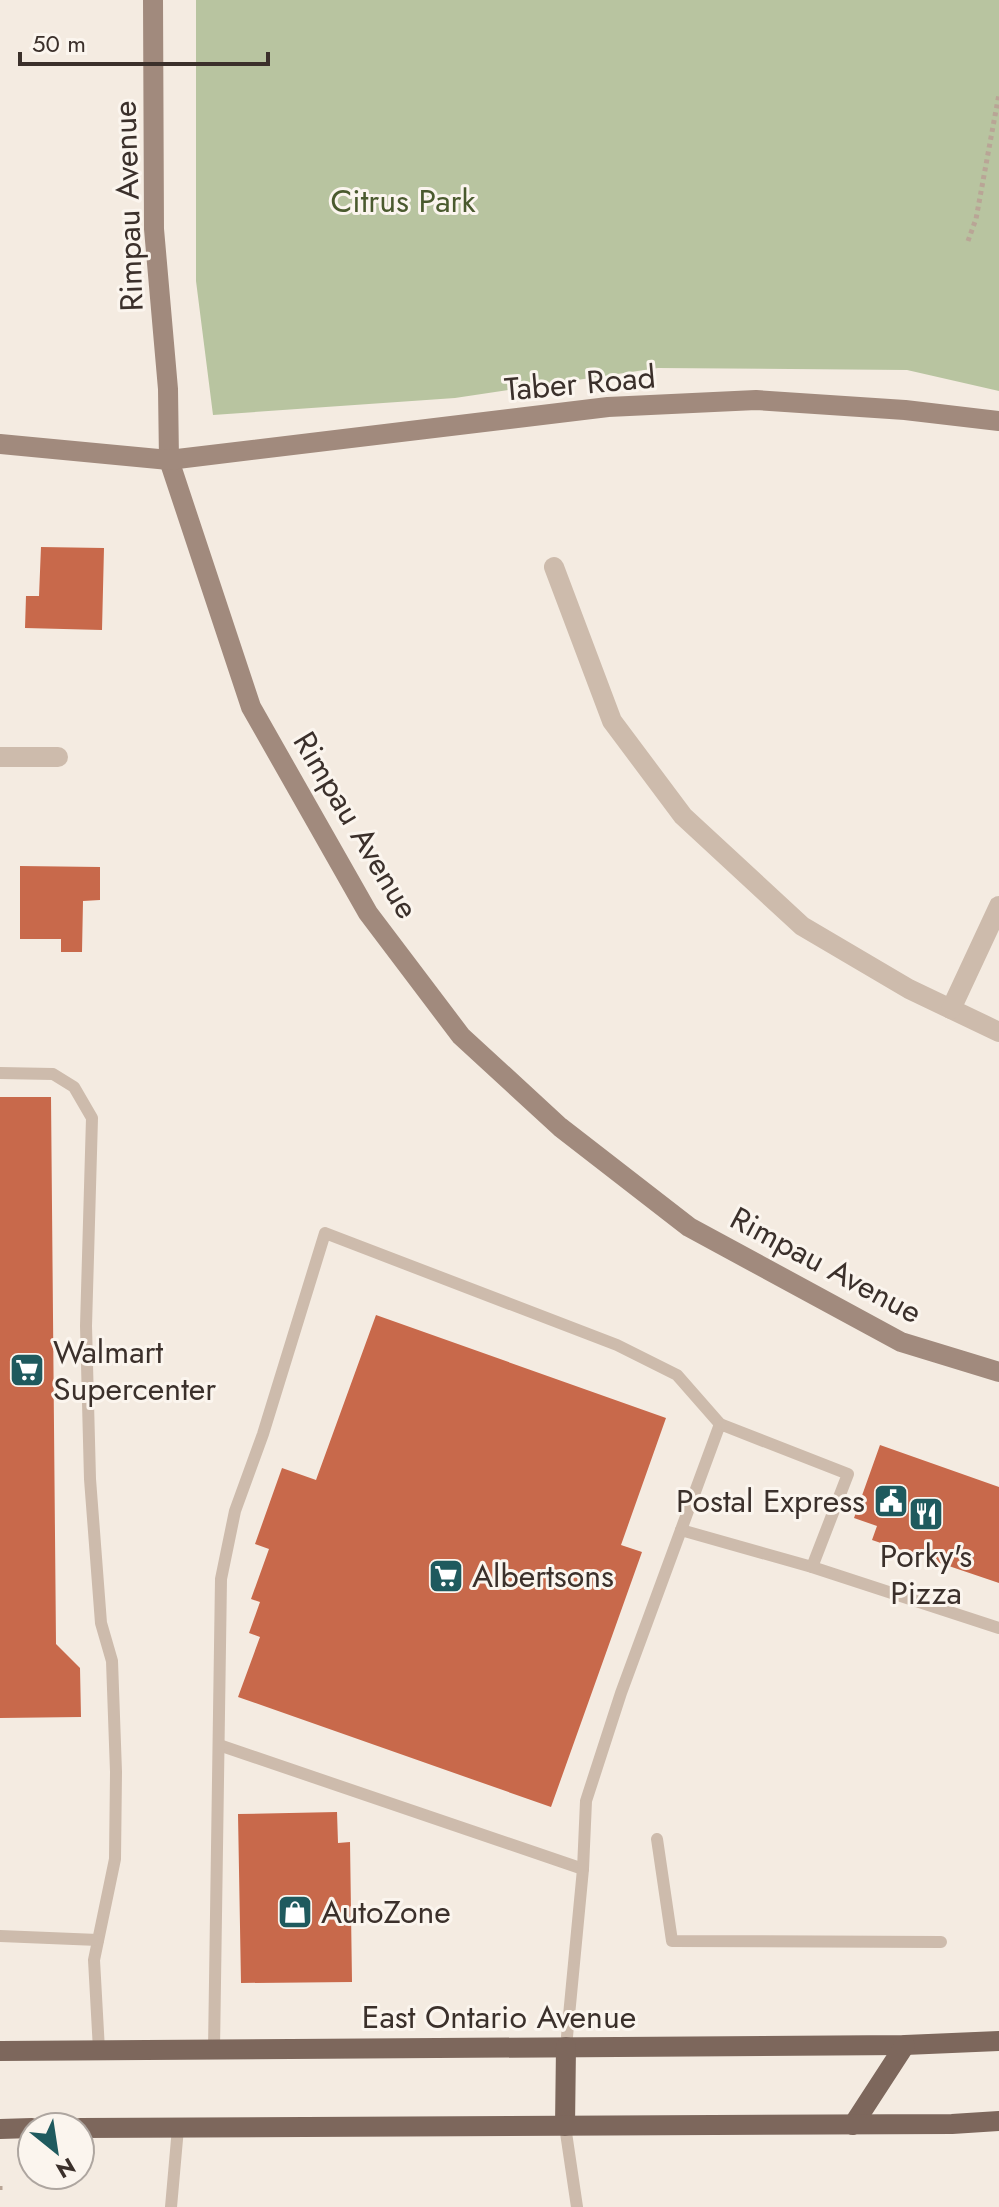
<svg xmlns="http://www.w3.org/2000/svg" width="999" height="2207" font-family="Jost,sans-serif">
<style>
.green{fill:#b8c4a0}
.building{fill:#c8694b}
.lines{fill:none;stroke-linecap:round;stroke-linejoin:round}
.path{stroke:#b9a596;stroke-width:5;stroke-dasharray:4 4;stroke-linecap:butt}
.lane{stroke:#cdbbac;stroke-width:12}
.street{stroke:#cdbbac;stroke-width:20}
.secondary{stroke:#a18a7d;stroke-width:20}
.primary{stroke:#7d675c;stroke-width:20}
.labels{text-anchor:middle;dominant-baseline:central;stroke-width:6;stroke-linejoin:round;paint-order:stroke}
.park-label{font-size:32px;fill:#4a5a2e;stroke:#fbf5ee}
.street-label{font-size:32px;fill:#3b302b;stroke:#fbf5ee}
.poi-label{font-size:32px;fill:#3b302b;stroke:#fbf5ee;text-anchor:start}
</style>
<rect width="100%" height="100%" fill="#f4ebe1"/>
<path class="green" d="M196 0H999V391L907 370 658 368 455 398 213 415 196 281Z"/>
<g class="building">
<path d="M41 547 104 548 102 630 25 628 26 596H39Z"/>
<path d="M20 866 100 867V900L83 901 82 952H61V939H20Z"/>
<path d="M0 1097H51L56 1644 80 1668 81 1717 0 1718Z"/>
<path d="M376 1315 666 1418 621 1545 642 1552 551 1807 238 1697 260 1637 249 1633 260 1602 251 1599 269 1549 255 1544 282 1468 316 1480Z"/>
<path d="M880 1445 999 1487V1583L872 1540 877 1526 854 1518Z"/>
<path d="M337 1812 338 1843 350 1842 352 1982 241 1983 238 1814Z"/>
</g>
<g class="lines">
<g class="path">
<path d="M968 241 976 219 999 94"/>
<path d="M0 2186V2190"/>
</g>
<g class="lane">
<path d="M0 1073 53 1074 74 1087 92 1118 86 1326 90 1479 101 1623 112 1661 116 1772 115 1859 94 1960 99 2050"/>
<path d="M681 1530 812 1567"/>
<path d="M219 1745 583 1869"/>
<path d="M657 1839 672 1941 941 1942"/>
<path d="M0 1936 98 1940"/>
<path d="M566 2047 583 1869 586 1801 621 1693 720 1424 848 1474 812 1567 999 1628"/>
<path d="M214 2049 221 1579 235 1511 263 1434 325 1233 617 1345 677 1375 720 1424"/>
<path d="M565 2126 577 2207"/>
<path d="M171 2207 178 2128"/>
</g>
<g class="street">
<path d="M554 567 612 721 683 816 802 926 909 989 999 1032"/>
<path d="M0 757H58"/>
<path d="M951 1009 999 906"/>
</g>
<g class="secondary">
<path d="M153 0 154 229 168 389 169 460 251 707 368 913 461 1036 560 1127 689 1227 901 1342 999 1372"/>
<path d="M0 444 169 460 608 407 756 400 905 410 999 421"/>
</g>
<g class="primary">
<path d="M0 2051 905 2045 999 2041"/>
<path d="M853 2125 905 2045"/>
<path d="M565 2126 566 2047"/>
<path d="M80 2128 952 2124 999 2121"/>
<path d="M0 2129 32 2128"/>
</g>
</g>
<defs>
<g id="supermarket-square" transform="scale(1.8)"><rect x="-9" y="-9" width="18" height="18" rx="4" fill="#1f5a5e" stroke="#fbf5ee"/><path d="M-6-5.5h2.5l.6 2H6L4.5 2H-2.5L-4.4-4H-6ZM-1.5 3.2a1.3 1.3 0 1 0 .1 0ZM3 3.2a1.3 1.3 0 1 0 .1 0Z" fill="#fff"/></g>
<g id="civic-square" transform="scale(1.8)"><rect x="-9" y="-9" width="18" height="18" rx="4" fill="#1f5a5e" stroke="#fbf5ee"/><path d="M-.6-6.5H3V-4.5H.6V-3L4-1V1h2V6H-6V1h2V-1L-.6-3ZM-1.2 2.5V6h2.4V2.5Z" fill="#fff"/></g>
<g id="restaurant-square" transform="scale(1.8)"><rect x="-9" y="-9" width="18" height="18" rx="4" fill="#1f5a5e" stroke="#fbf5ee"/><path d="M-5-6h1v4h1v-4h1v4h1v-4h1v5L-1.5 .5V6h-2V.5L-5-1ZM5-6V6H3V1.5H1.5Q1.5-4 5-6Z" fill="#fff"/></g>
<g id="shop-square" transform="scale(1.8)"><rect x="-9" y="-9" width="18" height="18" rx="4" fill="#1f5a5e" stroke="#fbf5ee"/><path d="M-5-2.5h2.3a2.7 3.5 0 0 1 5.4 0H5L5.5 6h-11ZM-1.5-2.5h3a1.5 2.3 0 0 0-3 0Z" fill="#fff"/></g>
</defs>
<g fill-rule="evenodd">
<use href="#supermarket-square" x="27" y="1370"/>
<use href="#civic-square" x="891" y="1501"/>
<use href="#restaurant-square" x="926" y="1514"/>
<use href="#supermarket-square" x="446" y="1576"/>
<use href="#shop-square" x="295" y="1912"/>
</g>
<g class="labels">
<g class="park-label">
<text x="403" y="201">Citrus Park</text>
</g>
<g class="street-label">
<text transform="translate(128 206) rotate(-92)">Rimpau Avenue</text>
<text transform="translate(580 383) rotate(-5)">Taber Road</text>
<text transform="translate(356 825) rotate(59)">Rimpau Avenue</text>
<text transform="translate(826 1265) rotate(28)">Rimpau Avenue</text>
<text x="499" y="2017">East Ontario Avenue</text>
</g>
<g class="poi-label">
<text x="53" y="1352">Walmart<tspan x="53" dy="37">Supercenter</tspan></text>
<text x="865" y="1501" text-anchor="end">Postal Express</text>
<text x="926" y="1556" text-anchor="middle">Porky's<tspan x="926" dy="37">Pizza</tspan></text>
<text x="472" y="1576">Albertsons</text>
<text x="321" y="1912">AutoZone</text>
</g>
</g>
<g transform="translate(56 2151) rotate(150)"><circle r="38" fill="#fbf5ee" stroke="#aea6a0" stroke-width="2"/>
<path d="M0-6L14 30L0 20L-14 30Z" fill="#1f5a5e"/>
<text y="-12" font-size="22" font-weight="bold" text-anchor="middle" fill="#3b302b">N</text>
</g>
<path d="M20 52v12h248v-12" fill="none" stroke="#3b302b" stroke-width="4"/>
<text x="32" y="52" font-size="24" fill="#3b302b" stroke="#fbf5ee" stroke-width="6" paint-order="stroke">50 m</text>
</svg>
